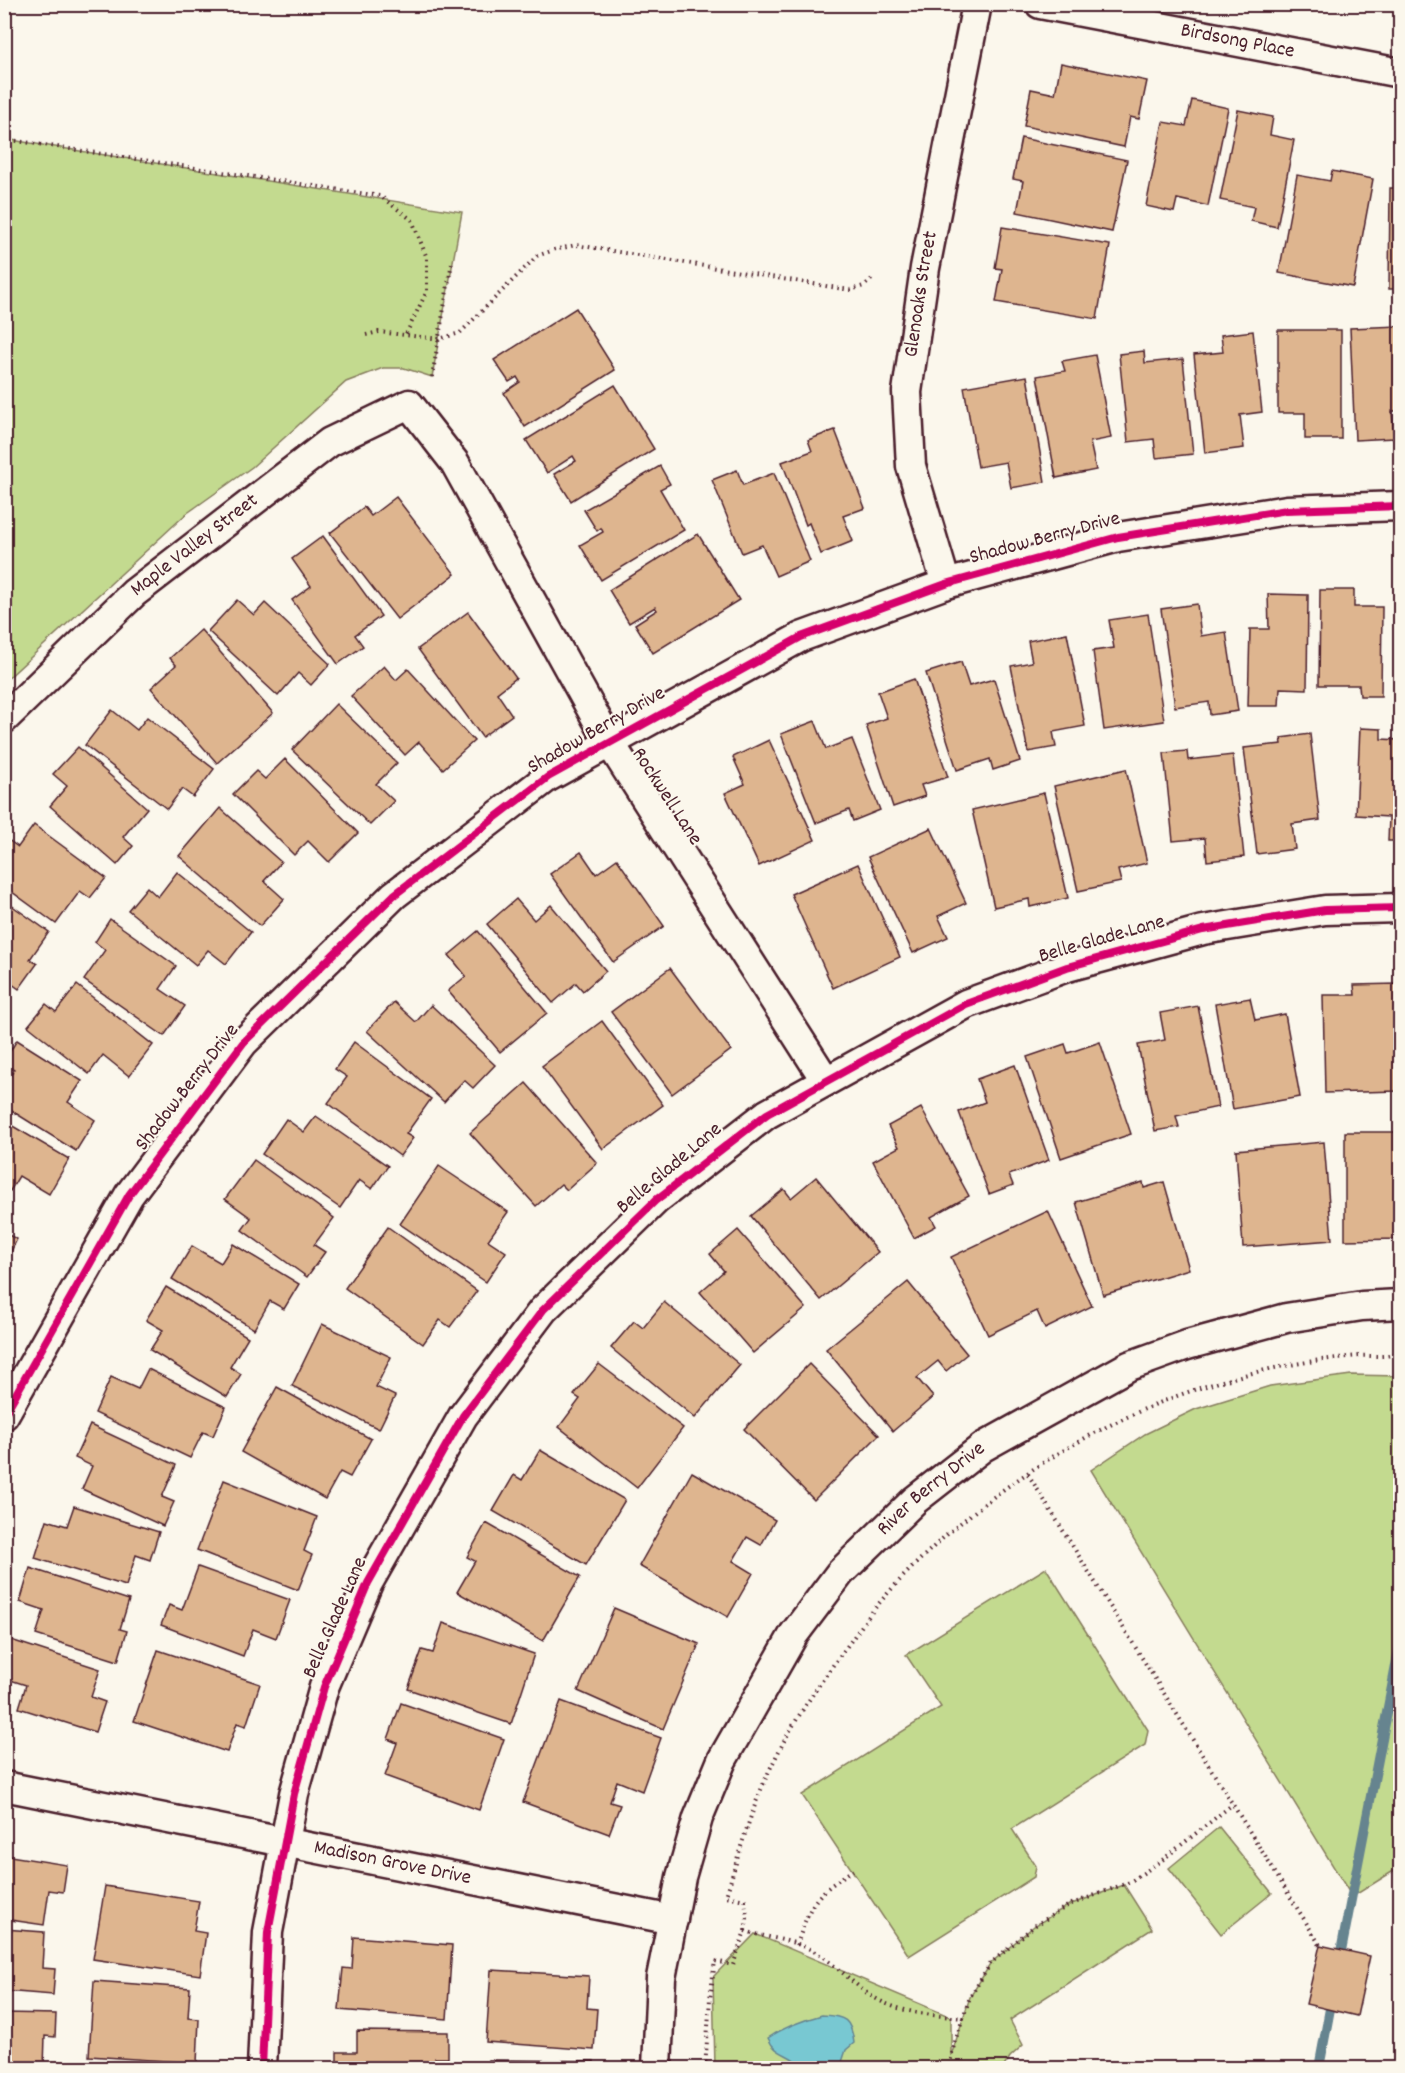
<svg xmlns="http://www.w3.org/2000/svg" width="1405" height="2073" font-family="Dekko,sans-serif">
<style>
.green{fill:#c3da8f;stroke:#867c5d;stroke-width:1.5}
.water{fill:#78c8d2;stroke:#66848f;stroke-width:1.5}
.lines{fill:none;stroke-linecap:round;stroke-linejoin:round}
.stream{stroke:#66848f;stroke-width:10}
.building{fill:#deb58f;stroke:#4a1f2b;stroke-width:1.5}
.street-casing{stroke:#4a1f2b;stroke-width:33}
.path{stroke:#4a1f2b;stroke-width:4;stroke-dasharray:1.5 4.5;stroke-linecap:butt}
.street{stroke:#fbf7ec;stroke-width:28}
.cycleway-casing{stroke:#fbf7ec;stroke-width:11}
.cycleway{stroke:#d6006c;stroke-width:8}
.labels{text-anchor:middle;dominant-baseline:central;stroke-width:4.5;stroke-linejoin:round;paint-order:stroke}
.street-label{font-size:21px;fill:#4a1f2b;stroke:#fbf7ec}
</style>
<rect width="100%" height="100%" fill="#fbf7ec"/>
<filter id="ink" filterUnits="userSpaceOnUse"><feTurbulence type="fractalNoise" baseFrequency=".0167" numOctaves="2"/><feDisplacementMap in="SourceGraphic" scale="12" xChannelSelector="R" yChannelSelector="G"/><feConvolveMatrix kernelMatrix="1 2 1 2 8 2 1 2 1" color-interpolation-filters="sRGB"/></filter>
<g filter="url(#ink)">
<g class="green">
<path d="M5 139 462 212 432 377 404 368H383L346 382 252 467 186 514 5 681Z"/>
<path d="M1351 1375 1400 1376V1867L1352 1897 1091 1470 1145 1434 1196 1409 1270 1386Z"/>
<path d="M1046 1568 1148 1730 1145 1745 1012 1829 1036 1866 1034 1877 909 1956 802 1795 941 1707 906 1655Z"/>
<path d="M1219 1827 1272 1893 1221 1934 1169 1868Z"/>
<path d="M1124 1885 1152 1929 1010 2020 1023 2045 1010 2057 1003 2068H715L713 1977 755 1934 951 2017V2056L970 1997 991 1963 1034 1926 1069 1905Z"/>
</g>
<path class="water" d="M822 2015C845 2016 851 2019 854 2043L846 2050 840 2068H801C792 2052 776 2057 768 2038 784 2027 803 2020 822 2015Z"/>
<g class="lines">
<g class="stream">
<path d="M1339 1962 1400 1645"/>
<path d="M1319 2068 1332 1998"/>
</g>
</g>
<g class="building">
<path d="M1061 63 1147 81 1139 119 1130 117 1124 147 1024 126 1031 89 1055 94Z"/>
<path d="M1192 100 1228 108 1208 206 1177 199 1174 212 1146 206 1163 122 1186 126Z"/>
<path d="M1238 110 1273 117 1270 135 1294 140 1277 227 1251 221 1254 207 1220 200Z"/>
<path d="M1021 138 1127 160 1112 232 1017 212 1023 181 1013 179Z"/>
<path d="M1332 171 1373 179 1353 287 1279 273 1297 175 1330 181Z"/>
<path d="M1390 188H1400V289H1389Z"/>
<path d="M1002 227 1110 245 1097 319 996 302 1002 269 995 268Z"/>
<path d="M576 308 615 370 525 427 504 393 520 382 517 377 509 382 494 360Z"/>
<path d="M1400 326V411H1392L1394 438 1355 440 1350 328Z"/>
<path d="M1278 330H1341V439H1305V413H1278Z"/>
<path d="M1253 331 1262 412 1240 415 1244 448 1205 453 1194 355 1223 352 1221 335Z"/>
<path d="M1144 351 1145 363 1183 359 1193 454 1156 458 1154 439 1128 442 1119 354Z"/>
<path d="M1095 355 1111 438 1090 442 1096 470 1056 478 1037 376 1065 371 1062 361Z"/>
<path d="M1027 376 1045 482 1011 488 1006 462 978 467 964 387Z"/>
<path d="M615 385 654 449 571 501 554 474 576 461 573 456 547 473 526 440Z"/>
<path d="M835 430 865 508 843 516 853 541 821 554 809 523 806 525 782 462 812 451 808 440Z"/>
<path d="M660 466 670 484 660 489 684 530 601 580 580 545 603 532 601 528 597 531 584 510Z"/>
<path d="M737 470 743 485 774 473 810 561 776 576 762 545 742 553 712 480Z"/>
<path d="M396 497 455 574 397 619 330 533 364 507 371 516Z"/>
<path d="M698 534 739 600 653 653 635 624 657 610 655 607 629 623 609 590Z"/>
<path d="M323 536 381 616 355 635 363 646 338 664 292 600 311 586 292 559Z"/>
<path d="M1320 590H1354V607H1382L1381 696H1360L1359 685H1319Z"/>
<path d="M1268 594 1308 595 1307 689 1280 688 1279 706H1248L1250 629H1269Z"/>
<path d="M237 600 254 615 265 603 330 664 311 685 298 673 278 696 208 631Z"/>
<path d="M1197 604 1201 636 1226 632 1238 711 1210 715 1209 702 1175 707 1161 609Z"/>
<path d="M1400 611V699H1394Z"/>
<path d="M468 612 516 678 497 693 512 715 482 737 418 649Z"/>
<path d="M1148 614 1164 721 1104 730 1093 651 1114 648 1109 620Z"/>
<path d="M201 630 273 713 217 763 151 688 176 665 170 658Z"/>
<path d="M1067 633 1085 726 1053 732 1056 747 1028 752 1011 666 1032 662 1028 641Z"/>
<path d="M961 662 969 686 994 679 1020 761 993 770 990 759 957 770 926 673Z"/>
<path d="M384 666 396 680 408 669 474 741 443 769 419 742 405 755 351 696Z"/>
<path d="M914 679 948 777 921 785 925 796 893 807 866 725 887 718 878 692Z"/>
<path d="M336 704 397 763 376 784 394 801 370 825 292 750Z"/>
<path d="M112 710 137 730 147 717 214 769 193 797 182 789 167 809 85 745Z"/>
<path d="M815 721 826 749 852 739 880 810 853 821 849 810 816 823 781 734Z"/>
<path d="M1360 728 1381 729V739L1400 740V841H1388L1389 817 1356 815Z"/>
<path d="M1310 734 1320 820 1292 824 1295 849 1257 854 1244 748 1282 744 1281 738Z"/>
<path d="M769 740 815 840 759 866 725 793 745 784 733 757Z"/>
<path d="M78 747 147 808 123 837 133 846 117 865 50 806 67 786 53 774Z"/>
<path d="M1187 751 1188 760 1233 755 1244 857 1207 861 1205 838 1173 841 1164 753Z"/>
<path d="M285 759 358 833 329 862 308 841 294 855 233 794 256 771 265 779Z"/>
<path d="M1126 769 1147 863 1118 870 1121 882 1078 891 1054 786Z"/>
<path d="M1044 793 1068 898 1030 907 1029 899 994 907 972 810Z"/>
<path d="M220 808 281 862 264 881 284 899 260 926 179 856Z"/>
<path d="M34 825 106 878 90 898 80 891 56 924 4 886V837L18 847Z"/>
<path d="M931 828 966 903 938 916 948 937 913 953 868 857Z"/>
<path d="M581 852 596 874 617 859 664 926 613 962 550 874Z"/>
<path d="M858 864 900 957 833 988 791 894Z"/>
<path d="M177 872 251 932 226 964 208 950 196 965 128 910 147 887 158 897Z"/>
<path d="M516 899 534 920 551 905 606 971 583 991 576 983 553 1003 487 924Z"/>
<path d="M4 900 49 932 30 959 37 964 19 989 4 978Z"/>
<path d="M110 919 176 966 160 989 185 1006 164 1036 84 980 105 950 95 942Z"/>
<path d="M478 931 547 1013 500 1052 448 991 466 976 449 955Z"/>
<path d="M670 968 731 1050 672 1094 611 1012Z"/>
<path d="M1397 984 1398 1091 1325 1093 1323 995H1355L1354 985Z"/>
<path d="M77 985 153 1045 129 1076 103 1055 89 1074 28 1026 46 1004 56 1012Z"/>
<path d="M1250 998 1255 1020 1285 1014 1300 1097 1233 1109 1215 1004Z"/>
<path d="M394 1002 416 1022 431 1005 495 1065 473 1088 464 1080 444 1102 367 1031Z"/>
<path d="M1198 1006 1218 1107 1176 1116 1179 1127 1155 1131 1138 1045 1165 1040 1160 1013Z"/>
<path d="M602 1021 663 1105 603 1149 542 1066Z"/>
<path d="M17 1040 82 1081 68 1102 95 1120 76 1151 4 1106V1085L14 1070 4 1064V1061Z"/>
<path d="M354 1042 431 1099 406 1134 413 1138 400 1156 328 1103 347 1077 335 1069Z"/>
<path d="M1100 1042 1131 1134 1061 1158 1027 1057 1065 1044 1068 1053Z"/>
<path d="M1015 1065 1049 1160 1009 1175 1013 1185 989 1194 959 1112 985 1102 977 1079Z"/>
<path d="M526 1083 597 1163 567 1190 561 1184 536 1206 470 1133Z"/>
<path d="M921 1108 969 1196 931 1217 936 1226 914 1238 873 1161 899 1147 888 1126Z"/>
<path d="M316 1116 388 1166 372 1189 359 1180 340 1208 262 1154 286 1119 304 1132Z"/>
<path d="M4 1121 69 1159 49 1194 19 1176 10 1191 4 1188Z"/>
<path d="M1345 1132H1400V1239L1345 1240Z"/>
<path d="M1324 1142 1332 1240 1243 1247 1236 1150Z"/>
<path d="M254 1160 334 1218 314 1245 325 1252 307 1277 242 1230 251 1218 225 1199Z"/>
<path d="M439 1166 508 1212 488 1240 506 1252 486 1282 400 1224Z"/>
<path d="M816 1177 878 1252 821 1300 751 1216 784 1189 791 1198Z"/>
<path d="M1143 1182 1144 1188 1164 1182 1189 1269 1103 1295 1076 1202Z"/>
<path d="M1048 1211 1092 1306 1045 1329 1037 1311 988 1335 951 1257Z"/>
<path d="M388 1227 477 1291 450 1327 440 1320 423 1344 345 1288Z"/>
<path d="M738 1230 806 1308 753 1353 700 1292 724 1271 710 1254Z"/>
<path d="M4 1233 17 1239 4 1266Z"/>
<path d="M233 1244 299 1284 284 1309 270 1301 254 1329 172 1279 192 1246 221 1263Z"/>
<path d="M908 1282 967 1354 946 1371 938 1361 917 1378 933 1397 893 1431 826 1349Z"/>
<path d="M166 1287 248 1337 230 1367 241 1374 227 1397 150 1350 163 1330 146 1320Z"/>
<path d="M664 1302 740 1365 695 1418 611 1348 634 1321 643 1328Z"/>
<path d="M322 1324 391 1357 376 1387 395 1396 379 1429 292 1386Z"/>
<path d="M599 1364 683 1428 637 1488 559 1427 580 1399 574 1395Z"/>
<path d="M809 1364 879 1435 814 1500 744 1429Z"/>
<path d="M148 1369 226 1407 213 1436 203 1432 190 1458 95 1413 111 1377 138 1389Z"/>
<path d="M277 1387 371 1439 350 1477 340 1472 325 1499 241 1452Z"/>
<path d="M90 1425 176 1465 162 1497 174 1502 163 1526 82 1489 92 1466 75 1458Z"/>
<path d="M540 1450 625 1500 586 1565 493 1511 514 1475 522 1480Z"/>
<path d="M692 1472 775 1520 761 1545 747 1537 733 1561 753 1573 728 1617 639 1566Z"/>
<path d="M224 1480 317 1517 304 1551 312 1555 298 1590 197 1550Z"/>
<path d="M74 1506 159 1532 150 1560 136 1555 126 1586 35 1558 47 1520 67 1526Z"/>
<path d="M486 1523 580 1577 543 1641 457 1592 475 1561 467 1557Z"/>
<path d="M198 1567 290 1600 276 1638 253 1629 243 1656 161 1625 169 1605 182 1610Z"/>
<path d="M30 1568 129 1600 120 1629 127 1631 118 1661 36 1635 44 1610 20 1602Z"/>
<path d="M614 1608 699 1644 663 1729 578 1691Z"/>
<path d="M443 1623 534 1654 511 1724 408 1689 422 1650 433 1653Z"/>
<path d="M5 1638 100 1669 91 1697 105 1702 95 1732 19 1708 26 1685 4 1678Z"/>
<path d="M158 1650 260 1684 246 1726 237 1723 227 1752 134 1721Z"/>
<path d="M561 1701 661 1738 642 1791 617 1781 610 1802 620 1805 609 1834 523 1802Z"/>
<path d="M401 1703 504 1739 479 1810 385 1776 397 1743 388 1739Z"/>
<path d="M4 1855 67 1865 63 1892 49 1890 44 1925 4 1919Z"/>
<path d="M105 1886 199 1901 194 1931 206 1933 200 1975 93 1959Z"/>
<path d="M4 1929 44 1932 42 1968 55 1969 53 1995 4 1991Z"/>
<path d="M354 1937 452 1945 447 2019 339 2010 343 1968 352 1969Z"/>
<path d="M1320 1945 1370 1956 1357 2016 1306 2004Z"/>
<path d="M491 1970 589 1976 587 2008 597 2009 594 2050 486 2042Z"/>
<path d="M94 1981 190 1988 188 2018 199 2019 197 2063 89 2056Z"/>
<path d="M4 2013 56 2014 55 2037 45 2036 44 2068H4Z"/>
<path d="M357 2031 448 2032V2058H435V2068H337V2052H357Z"/>
<path d="M488 2060 594 2061V2068H488Z"/>
</g>
<g class="lines">
<g class="street-casing">
<g id="street">
<path id="s1" d="M1040 4 1400 73"/>
<path id="s2" d="M946 584 911 466 907 392 925 268 977 4"/>
<path id="s3" d="M4 719 134 593 330 442 409 404 455 463 610 743 826 1081"/>
<path d="M4 1415 129 1195 243 1043 394 895 548 777 801 637 946 584 1118 537 1287 510 1400 506"/>
<path id="s4" d="M4 1786 673 1920"/>
<path d="M262 2068 268 1932 294 1794 324 1687 368 1583 463 1416 543 1310 656 1200 767 1114 966 1004 1067 967 1203 930 1325 910 1400 908"/>
<path id="s5" d="M657 2068 661 1978 681 1877 698 1818 722 1760 794 1634 840 1573 915 1500 983 1447 1129 1366 1187 1345 1286 1318 1362 1306 1400 1304"/>
</g>
</g>
<g class="path">
<path d="M4 139 380 196 412 220 427 258V291L406 334"/>
<path d="M366 335 379 332 439 339 460 333 537 256 554 250 576 245 850 290 864 286 872 279"/>
<path d="M432 377 452 262"/>
<path d="M1028 1474 1320 1945"/>
<path d="M745 1931 747 1919 745 1900 726 1896C740 1850 753 1802 775 1759 793 1722 817 1687 842 1653 855 1636 867 1617 881 1601 963 1506 1081 1427 1200 1388 1251 1371 1306 1360 1360 1356 1373 1355 1389 1359 1400 1351"/>
<path d="M797 1945C811 1901 815 1895 853 1870"/>
<path d="M963 2018 970 1997 991 1963 1034 1926 1069 1905 1130 1882 1161 1861 1233 1804"/>
<path d="M705 2068 710 1999 715 1961 733 1965 745 1931C764 1937 785 1939 803 1946 828 1956 848 1980 870 1995 897 2013 931 2015 963 2018 957 2035 951 2051 950 2068"/>
</g>
<use href="#street" class="street"/>
<g class="cycleway-casing">
<g id="cycleway">
<path d="M4 1415 129 1195 243 1043 394 895 548 777 801 637 946 584 1118 537 1287 510 1400 506"/>
<path d="M262 2068 268 1932 294 1794 324 1687 368 1583 463 1416 543 1310 656 1200 767 1114 966 1004 1067 967 1203 930 1325 910 1400 908"/>
</g>
</g>
<use href="#cycleway" class="cycleway"/>
</g>
</g>
<g class="labels">
<g class="street-label">
<text stroke="none"><textPath href="#s1" startOffset="201">Birdsong Place</textPath></text>
<text stroke="none"><textPath href="#s2" startOffset="296">Glenoaks Street</textPath></text>
<text transform="translate(1045 539) rotate(-15)">Shadow Berry Drive</text>
<text stroke="none"><textPath href="#s3" startOffset="258">Maple Valley Street</textPath></text>
<text transform="translate(597 731) rotate(-30)">Shadow Berry Drive</text>
<text transform="translate(666 797) rotate(57)">Rockwell Lane</text>
<text transform="translate(1102 940) rotate(-16)">Belle Glade Lane</text>
<text transform="translate(188 1088) rotate(-52)">Shadow Berry Drive</text>
<text transform="translate(670 1169) rotate(-40)">Belle Glade Lane</text>
<text stroke="none"><textPath href="#s5" startOffset="663">River Berry Drive</textPath></text>
<text transform="translate(336 1618) rotate(-66)">Belle Glade Lane</text>
<text stroke="none"><textPath href="#s4" startOffset="396">Madison Grove Drive</textPath></text>
</g>
</g>
<rect width="1405" height="2073" fill="none" stroke="#fbf7ec" stroke-width="24"/>
<rect x="12" y="12" width="1381" height="2049" fill="none" stroke="#4a1f2b" stroke-width="2" filter="url(#ink)"/>
</svg>
